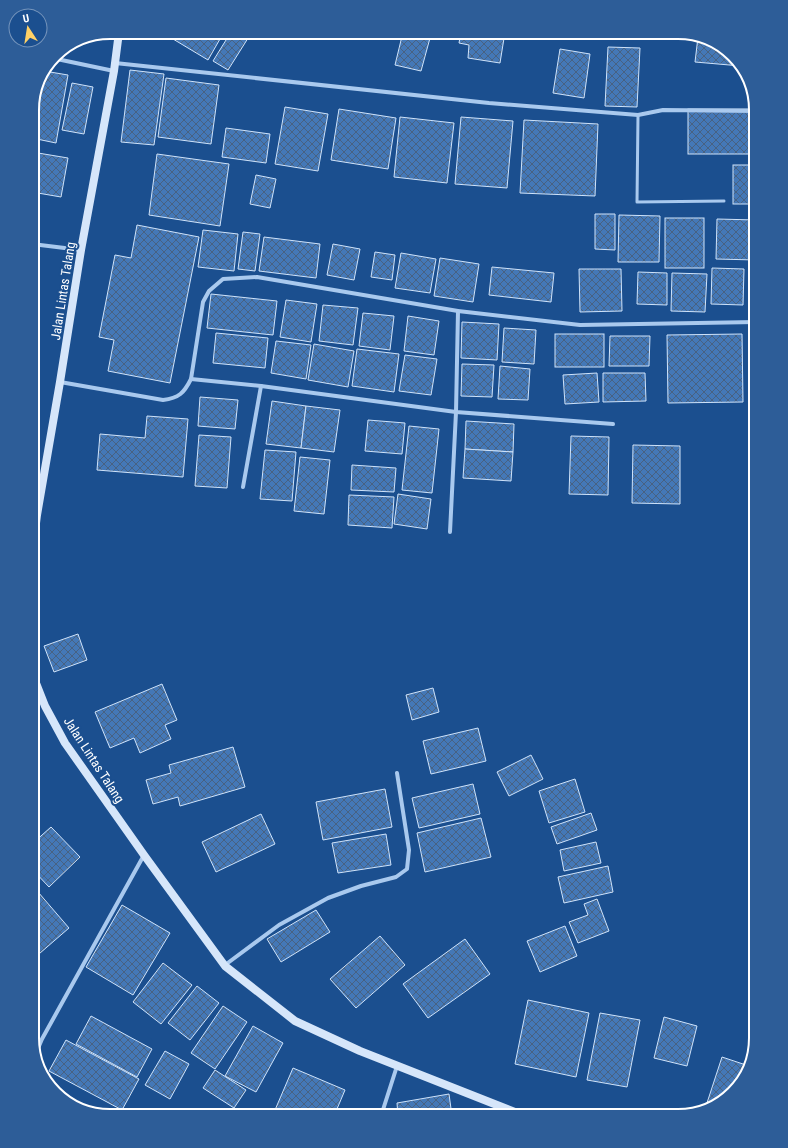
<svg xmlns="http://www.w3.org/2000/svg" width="788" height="1148" font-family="'Roboto Condensed',sans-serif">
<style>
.building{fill:url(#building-cross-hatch);stroke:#cfe3fa}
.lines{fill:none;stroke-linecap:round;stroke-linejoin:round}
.lane{stroke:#a9c9ee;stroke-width:3}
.street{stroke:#a9c9ee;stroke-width:4}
.secondary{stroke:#d6e6fa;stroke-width:8}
.labels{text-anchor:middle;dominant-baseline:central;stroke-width:4;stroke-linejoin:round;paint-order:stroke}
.street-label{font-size:13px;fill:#fff;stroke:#1b4f8f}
.rim{fill:none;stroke:#fff;stroke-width:2}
</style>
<defs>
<pattern id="building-cross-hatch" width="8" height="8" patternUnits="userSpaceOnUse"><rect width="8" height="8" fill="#4478b7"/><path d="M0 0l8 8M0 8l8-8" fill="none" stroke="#486282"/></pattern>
</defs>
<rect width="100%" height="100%" fill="#1b4f8f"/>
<g class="building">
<path d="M164 32H224L208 60 163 33Z"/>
<path d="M231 32H245L250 35 228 70 213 61Z"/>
<path d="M403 32 430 38 421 71 395 65Z"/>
<path d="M461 32H505L500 63 468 58 469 45 459 43Z"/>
<path d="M698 37 721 45 741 66 695 62Z"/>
<path d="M608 47 640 48 637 107 605 106Z"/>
<path d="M560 49 590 54 584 98 553 93Z"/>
<path d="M130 70 164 74 154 145 121 142Z"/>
<path d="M44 71 68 75 56 143 32 138V105L40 76Z"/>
<path d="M166 78 219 85 211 144 158 137Z"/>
<path d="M72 83 93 87 84 134 62 130Z"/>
<path d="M285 107 328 114 318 171 275 164Z"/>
<path d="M339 109 396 118 388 169 331 160Z"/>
<rect x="688" y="109" width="68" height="45"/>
<path d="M400 117 454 123 447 183 394 177Z"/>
<path d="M461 117 513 121 507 188 455 184Z"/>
<path d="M524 120 598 124 595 196 520 193Z"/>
<path d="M226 128 270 134 266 163 222 157Z"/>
<path d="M32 152 68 158 61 197 32 192Z"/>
<path d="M157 154 229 164 220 226 149 215Z"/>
<rect x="733" y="165" width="23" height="39"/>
<path d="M256 175 276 179 270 208 250 204Z"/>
<path d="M32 198 38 199 36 220 32 219Z"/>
<path d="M595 214H615V250L595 249Z"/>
<path d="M619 215 660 216 659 262H618Z"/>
<rect x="665" y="218" width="39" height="50"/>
<path d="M717 219 756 220V260L716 259Z"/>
<path d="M137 225 199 237 170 383 108 371 114 340 99 337 115 255 131 258Z"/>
<path d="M203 230 238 234 234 271 198 267Z"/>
<path d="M243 232 260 234 255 271 238 269Z"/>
<path d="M264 237 320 244 316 278 259 271Z"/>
<path d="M333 244 360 249 354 280 327 275Z"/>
<path d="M375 252 395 255 392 280 371 277Z"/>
<path d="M401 253 436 259 430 293 395 288Z"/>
<path d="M440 258 479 264 473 302 434 296Z"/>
<path d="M492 267 554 273 551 302 489 295Z"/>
<path d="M712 268 744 269 743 305 711 304Z"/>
<path d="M579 269H621L622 311 580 312Z"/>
<path d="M638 272 667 273V305L637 304Z"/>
<path d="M672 273 707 274 705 312 671 311Z"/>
<rect x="749" y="274" width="7" height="28"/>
<path d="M32 277H36L32 304Z"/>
<path d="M211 294 277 301 273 335 207 328Z"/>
<path d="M286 300 317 304 311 342 280 337Z"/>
<path d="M323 305 358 308 353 345 319 341Z"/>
<path d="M363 313 394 316 390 350 359 346Z"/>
<path d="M408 316 439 321 434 355 404 351Z"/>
<path d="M462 322 499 324 497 360 461 358Z"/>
<path d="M504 328 536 330 534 364 502 362Z"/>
<path d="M216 333 268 338 265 368 213 363Z"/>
<rect x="555" y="334" width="49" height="33"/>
<path d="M742 334 743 402 668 403 667 335Z"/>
<path d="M610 336H650L649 366H609Z"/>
<path d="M276 341 311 345 306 379 271 373Z"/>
<path d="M314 344 354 351 348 387 308 380Z"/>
<path d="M357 349 399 354 394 392 352 386Z"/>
<path d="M405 355 437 359 431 395 399 391Z"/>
<path d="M462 364 494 365 492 397 461 396Z"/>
<path d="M500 366 530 369 528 400 498 399Z"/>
<path d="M597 373 599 402 565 404 563 375Z"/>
<path d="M603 373H645L646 401 603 402Z"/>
<path d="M200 397 238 400 235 429 198 426Z"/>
<path d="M272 401 306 406 301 448 266 444Z"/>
<path d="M306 406 340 410 334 452 301 448Z"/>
<path d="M147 416 188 419 183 477 97 470 100 434 145 438Z"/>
<path d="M368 420 405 423 402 454 365 451Z"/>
<path d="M466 421 514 424 513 452 465 449Z"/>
<path d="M409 426 439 429 432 493 402 490Z"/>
<path d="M199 435 231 437 227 488 195 486Z"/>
<path d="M571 436 609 437 608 495 569 494Z"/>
<path d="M633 445 680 446V504L632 503Z"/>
<path d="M465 449 513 452 511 481 463 478Z"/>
<path d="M265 450 296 452 292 501 260 499Z"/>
<path d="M300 457 330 460 324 514 294 511Z"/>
<path d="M352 465 396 468 394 492 351 490Z"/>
<path d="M398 494 431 499 427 529 394 524Z"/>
<path d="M349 495 394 497 392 528 348 525Z"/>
<path d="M78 634 87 660 54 672 44 646Z"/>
<path d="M162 684 177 720 165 725 171 739 140 753 134 738 110 748 95 712Z"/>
<path d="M433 688 439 712 412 720 406 695Z"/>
<path d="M478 728 486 761 431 774 423 741Z"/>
<path d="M233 747 245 787 180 806 178 797 153 804 146 780 171 773 169 765Z"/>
<path d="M531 755 543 779 509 796 497 772Z"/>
<path d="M575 779 585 812 549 823 539 791Z"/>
<path d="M473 784 480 814 419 828 412 798Z"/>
<path d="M385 789 392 827 323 840 316 802Z"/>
<path d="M591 813 597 830 557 844 551 827Z"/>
<path d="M261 814 275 844 216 872 202 842Z"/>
<path d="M481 818 491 857 425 872 417 833Z"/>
<path d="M51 827 80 857 49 887 32 869V844Z"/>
<path d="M386 834 391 865 338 873 332 843Z"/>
<path d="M596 842 601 863 564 871 560 850Z"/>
<path d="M608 866 613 892 564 903 558 877Z"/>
<path d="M32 885 69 928 32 960Z"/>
<path d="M597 899 609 931 578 943 569 922 588 915 584 904Z"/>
<path d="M122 905 170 933 133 995 86 967Z"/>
<path d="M316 910 330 932 281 962 267 939Z"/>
<path d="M565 926 577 956 540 972 527 941Z"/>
<path d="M380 936 405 965 356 1008 330 979Z"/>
<path d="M465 939 490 974 428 1018 403 984Z"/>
<path d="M163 963 192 985 161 1024 133 1002Z"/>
<path d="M197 986 219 1003 190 1040 168 1023Z"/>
<path d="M528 1000 589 1013 576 1077 515 1064Z"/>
<path d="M223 1006 247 1022 215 1069 191 1053Z"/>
<path d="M600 1013 640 1020 627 1087 587 1080Z"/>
<path d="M91 1016 152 1049 137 1077 76 1044Z"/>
<path d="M664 1017 697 1026 687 1066 654 1058Z"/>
<path d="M253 1026 283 1043 256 1092 225 1076Z"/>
<path d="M66 1040 139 1079 122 1110 49 1071Z"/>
<path d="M165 1051 189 1064 170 1099 145 1085Z"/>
<path d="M722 1057 749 1066 745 1077 717 1106 705 1109Z"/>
<path d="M293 1068 345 1090 334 1116H289L275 1110Z"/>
<path d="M215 1070 246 1090 234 1108 203 1088Z"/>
<path d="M449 1094 452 1116H398L397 1103Z"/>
</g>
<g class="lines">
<path class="lane" d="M638 115 637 202 724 201"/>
<g class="street">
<path d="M52 58 114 71"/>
<path d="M115 63 489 103 638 115 663 110 756 111"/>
<path d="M32 244 81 250"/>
<path d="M191 379 261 386 456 412 613 424"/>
<path d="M60 382 163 400C179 398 184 393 191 379L203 302 209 291 223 279 257 277 458 311 580 325 756 322"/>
<path d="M243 487 261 386"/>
<path d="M450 532 456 412 458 311"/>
<path d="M225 965 279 925 328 898 361 886 396 877 407 869 409 850 397 773"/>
<path d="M36 1053 42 1039 144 855"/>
<path d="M381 1116 397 1066"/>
</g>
<g class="secondary">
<path d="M32 555 37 515 60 382 81 250 114 71 119 32"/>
<path d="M32 673 45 706 65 743 144 855 225 966 295 1021 360 1051 525 1116"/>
</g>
</g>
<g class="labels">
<g class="street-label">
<text transform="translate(63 291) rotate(-81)">Jalan Lintas Talang</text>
<text transform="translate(94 760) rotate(57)">Jalan Lintas Talang</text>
</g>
</g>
<path d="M0 0H788V1148H0ZM110 39H678A71 71 0 0 1 749 110V1038A71 71 0 0 1 678 1109H110A71 71 0 0 1 39 1038V110A71 71 0 0 1 110 39Z" fill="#2d5d98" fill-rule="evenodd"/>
<path class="rim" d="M110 39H678A71 71 0 0 1 749 110V1038A71 71 0 0 1 678 1109H110A71 71 0 0 1 39 1038V110A71 71 0 0 1 110 39Z"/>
<g transform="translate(28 28) rotate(348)"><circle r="19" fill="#1b4f8f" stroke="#7695bc"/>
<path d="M0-3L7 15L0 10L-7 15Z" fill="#ffd166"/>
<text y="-6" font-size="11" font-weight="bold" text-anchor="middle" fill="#ffffff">U</text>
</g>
</svg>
